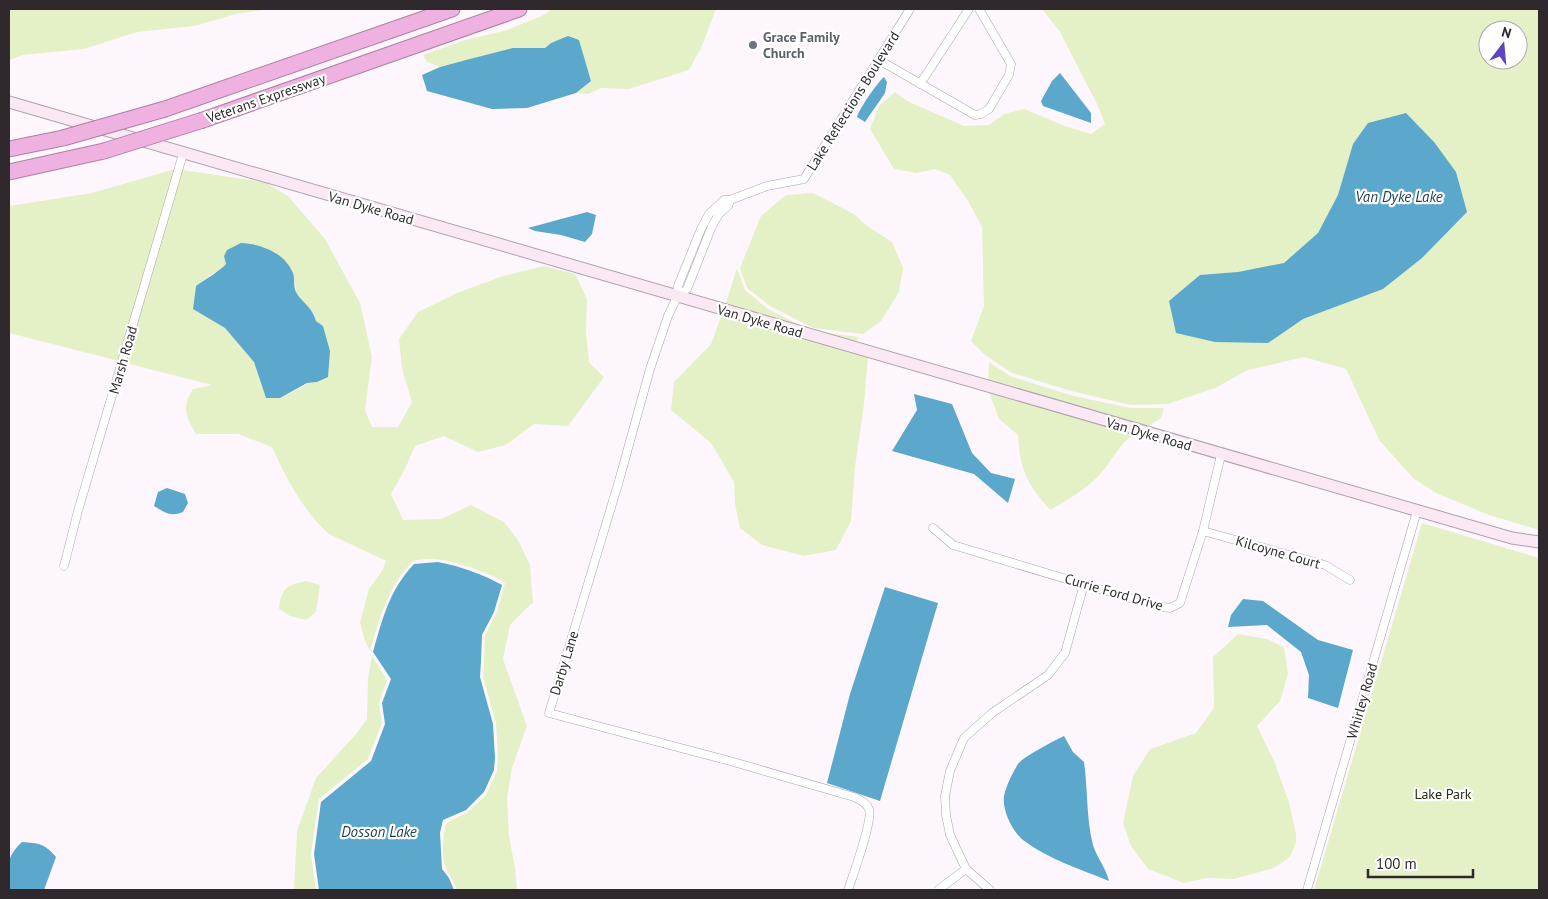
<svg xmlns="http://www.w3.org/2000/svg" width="1548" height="899" font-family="'PT Sans',sans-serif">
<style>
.green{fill:#e4f1c7;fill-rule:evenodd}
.water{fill:#5ca7cc}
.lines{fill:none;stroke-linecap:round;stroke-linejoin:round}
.minor-casing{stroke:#afa1ae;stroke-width:9}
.secondary-casing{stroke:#afa1ae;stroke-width:13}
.motorway-casing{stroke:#ac81a1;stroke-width:17}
.minor{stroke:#fff;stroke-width:8}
.secondary{stroke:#fae8f5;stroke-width:11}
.motorway{stroke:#efb1df;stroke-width:15}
.motorway-bridge-casing{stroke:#ac81a1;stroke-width:17;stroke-linecap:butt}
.motorway-bridge{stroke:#efb1df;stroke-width:15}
.worship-dot{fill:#6b7280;stroke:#fff;stroke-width:2}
.labels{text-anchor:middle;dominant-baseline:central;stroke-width:4.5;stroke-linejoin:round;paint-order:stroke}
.worship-label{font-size:14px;font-weight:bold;fill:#5b616d;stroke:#fff;text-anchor:start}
.street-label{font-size:14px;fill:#2f292e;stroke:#fff}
.park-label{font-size:14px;fill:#252d0f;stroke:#fff}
.water-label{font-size:15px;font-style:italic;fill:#1d3f4f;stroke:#fff}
</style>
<rect width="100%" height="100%" fill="#fdf7fd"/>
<g class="green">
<path d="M9 9H268L236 14 195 26 137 32 84 49 23 55 9 60Z"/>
<path d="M552 9H716L702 46 689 70 629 89 601 88 588 94 576 93 591 81 579 41 551 43 545 48 513 49 440 67 427 62 423 55 465 40 504 31 542 16Z"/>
<path d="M1042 9H1539V530L1489 515 1436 493 1413 478 1379 440 1346 369 1304 357 1248 370 1215 388 1168 404 1131 405 1071 391 1012 373 985 355 971 341 984 306 982 227 968 201 950 175 935 169 917 173 894 169 870 129 879 106 895 92 907 101 964 126 989 125 1004 114 1024 109 1065 126 1091 134 1105 124 1097 104 1060 32ZM1488 30H1518V60H1488Z"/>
<path d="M175 169 119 361 9 333V206L92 193Z"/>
<path d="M182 170 265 182 288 196 325 239 360 303 372 357 365 410 372 427H398L412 402 402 369 399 339 418 312 457 293 503 276 544 266 575 274 587 299 586 332 589 362 604 377 568 426 534 424 506 445 478 452 444 436 415 446 405 469 391 494 403 520 441 519 471 505 504 522 518 540 530 565 533 604H531L510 625 503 659 527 726 512 768 507 798 509 836 515 868 517 890H457C454 882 449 876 446 868 441 859 443 833 446 823L468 812 486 795 497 771 498 757 496 723 483 677 484 660 485 635 497 612 505 583C495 575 483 573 472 568 451 561 434 556 413 561 388 587 380 617 370 651L364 638 360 622 369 589 382 571 386 561 329 534C303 511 286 478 272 447L238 434H196C186 416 181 408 193 389L212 385 126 363ZM265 247 284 261 293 273 296 292 314 314 316 321 323 326 330 351 321 379 317 382 307 383 303 387 280 398H266L254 362 225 328 193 308 196 286 212 274 221 270 226 264Z"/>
<path d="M813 193 854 214 867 226 892 242 903 268 899 292 881 321 863 334 813 328 770 306 747 288 740 268 761 216 786 195Z"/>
<path d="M737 268 745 290 768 309 812 331 858 337 856 344 725 306Z"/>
<path d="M722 314 868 357 864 404 855 467 851 521 836 550 804 556 762 545 740 528 735 504 734 482 711 443 671 410 674 382 711 344Z"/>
<path d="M989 362 1010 376 1070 395 1130 408H1164L1161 418 1144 429 988 383Z"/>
<path d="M989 392 1135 434C1119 443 1113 460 1101 473 1087 489 1069 499 1050 510 1027 483 1020 471 1018 435L999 419Z"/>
<path d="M1422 523 1539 558V890H1314Z"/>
<path d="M306 581 320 585 316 612 306 620 290 616 279 609C281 589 286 585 306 581Z"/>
<path d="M1238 634 1267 639 1284 647 1288 674 1280 701 1257 726 1274 761 1289 802 1296 834V842L1290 857 1274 868 1234 879 1207 878 1184 883 1148 869 1131 846 1123 823 1133 776 1150 749 1196 733 1214 708 1213 657Z"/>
<path d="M372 656 387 680 379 703 382 723 368 759 319 799 311 854 316 890H294L297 831 316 778 357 733 367 719 368 678Z"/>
</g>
<g class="water">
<path d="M568 36 579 40 591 81 576 93 527 108 492 109 427 91 422 75 440 67 470 59 513 48H545L551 43Z"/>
<path d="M1060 73 1091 113V123L1043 106 1041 101 1052 81Z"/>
<path d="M884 77 887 82 885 93 865 122 857 117C859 109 877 83 884 77Z"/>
<path d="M1406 113 1434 142 1456 172 1467 212 1422 258 1383 289 1303 319 1268 343 1215 342 1176 333 1169 301 1200 275 1238 272 1284 263 1318 233 1338 195 1353 144 1368 123Z"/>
<path d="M587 212 596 215 592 234 585 242 561 235 535 231 528 228Z"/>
<path d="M241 243C261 244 284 252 293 273 295 278 293 286 296 292 302 303 312 306 316 321L323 326 330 351 328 377 317 382 307 383 280 398H266L254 362 225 328 193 309 196 286C204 280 220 271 226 264L224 256 227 250Z"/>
<path d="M914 394 952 404 972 453 991 473 1015 479 1008 503 974 474 892 451 917 410Z"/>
<path d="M167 488 185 494 188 503 183 512C171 517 165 513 154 506L158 492Z"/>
<path d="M438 562C460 566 482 574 502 585L494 612 482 635 481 661 480 677 493 724 495 758 494 770 484 792 466 810 443 820 440 833 442 869 449 878 454 890H319L314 854 321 802 371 761 385 724 382 703 391 679 373 652C383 617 389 591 414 564Z"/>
<path d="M885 587 938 603 880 801 827 783 850 694Z"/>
<path d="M1243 599 1263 601 1318 640 1353 650 1338 708 1308 698 1309 675 1301 652 1267 625 1228 627 1231 615Z"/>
<path d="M1064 736 1073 752 1084 762C1088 789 1086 818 1093 845 1097 858 1106 868 1109 881 1080 869 1048 859 1023 840 1012 831 1002 810 1004 796 1006 786 1013 772 1018 764 1024 756 1054 741 1064 736Z"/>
<path d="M22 842C39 843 45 844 56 857L44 890H9C9 867 4 859 22 842Z"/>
</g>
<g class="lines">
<g class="minor-casing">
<g id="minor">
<path d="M879 60 975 115 981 114 989 109 1009 75 1011 64 979 9"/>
<path d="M920 84 969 9"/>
<path d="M730 200 728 206 719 214 712 226 687 289 677 297 668 316 650 369 619 481 549 713 730 761 854 797C860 800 866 802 869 809 873 821 853 875 848 890"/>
<path d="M677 297 678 286 701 229 709 214 724 200H730L767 186 804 179 910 9"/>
<path d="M933 528 953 545 1156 606 1170 608 1180 603 1203 531 1221 455"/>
<path d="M1203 531 1325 565 1350 580"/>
<path d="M64 566 78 511 183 154"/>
<path d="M938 890 966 869"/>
<path d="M990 890 966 869 950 835 946 815 945 796 950 771 964 738 992 713 1048 675 1065 653 1084 584"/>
<path d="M1307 890 1417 511"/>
</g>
</g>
<g class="secondary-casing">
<path id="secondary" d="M9 102 1512 538 1539 542"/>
</g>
<g class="motorway-casing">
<g id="motorway">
<path d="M165 109 452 9"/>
<path d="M203 120 519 9"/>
<path d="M9 149 63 138"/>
<path d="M9 172 104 151"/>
</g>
</g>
<use href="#minor" class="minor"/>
<use href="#secondary" class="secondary"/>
<use href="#motorway" class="motorway"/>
<g class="motorway-bridge-casing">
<g id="motorway-bridge">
<path d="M63 138 165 109"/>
<path d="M104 151 203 120"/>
</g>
</g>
<use href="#motorway-bridge" class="motorway-bridge"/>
</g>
<circle class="worship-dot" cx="753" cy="45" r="5"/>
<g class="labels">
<g class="worship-label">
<text x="763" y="37">Grace Family<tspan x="763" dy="16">Church</tspan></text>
</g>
<g class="street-label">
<text transform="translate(266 98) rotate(-19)">Veterans Expressway</text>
<text transform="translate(853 101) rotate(-58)">Lake Reflections Boulevard</text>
<text transform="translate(371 208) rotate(16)">Van Dyke Road</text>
<text transform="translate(760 321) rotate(16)">Van Dyke Road</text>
<text transform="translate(123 360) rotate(-74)">Marsh Road</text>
<text transform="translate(1149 434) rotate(16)">Van Dyke Road</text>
<text transform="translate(1278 552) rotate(16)">Kilcoyne Court</text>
<text transform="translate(1114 592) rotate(16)">Currie Ford Drive</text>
<text transform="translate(564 663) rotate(-73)">Darby Lane</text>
<text transform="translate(1362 701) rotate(-74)">Whirley Road</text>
</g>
<g class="park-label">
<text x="1443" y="794">Lake Park</text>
</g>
<g class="water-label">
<text x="1399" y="196">Van Dyke Lake</text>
<text x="379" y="831">Dosson Lake</text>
</g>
</g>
<rect width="1548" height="899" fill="none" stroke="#2f292e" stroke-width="20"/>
<g transform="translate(1503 45) rotate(16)"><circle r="24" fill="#ffffff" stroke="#aca9ab"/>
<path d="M0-4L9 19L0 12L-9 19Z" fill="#5e45bd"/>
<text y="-8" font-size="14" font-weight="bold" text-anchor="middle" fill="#2f292e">N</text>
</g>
<path d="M1368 869v8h105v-8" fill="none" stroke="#2f292e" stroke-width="2.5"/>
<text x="1376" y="869" font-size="15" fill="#2f292e" stroke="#ffffff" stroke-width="4" paint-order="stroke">100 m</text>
</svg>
